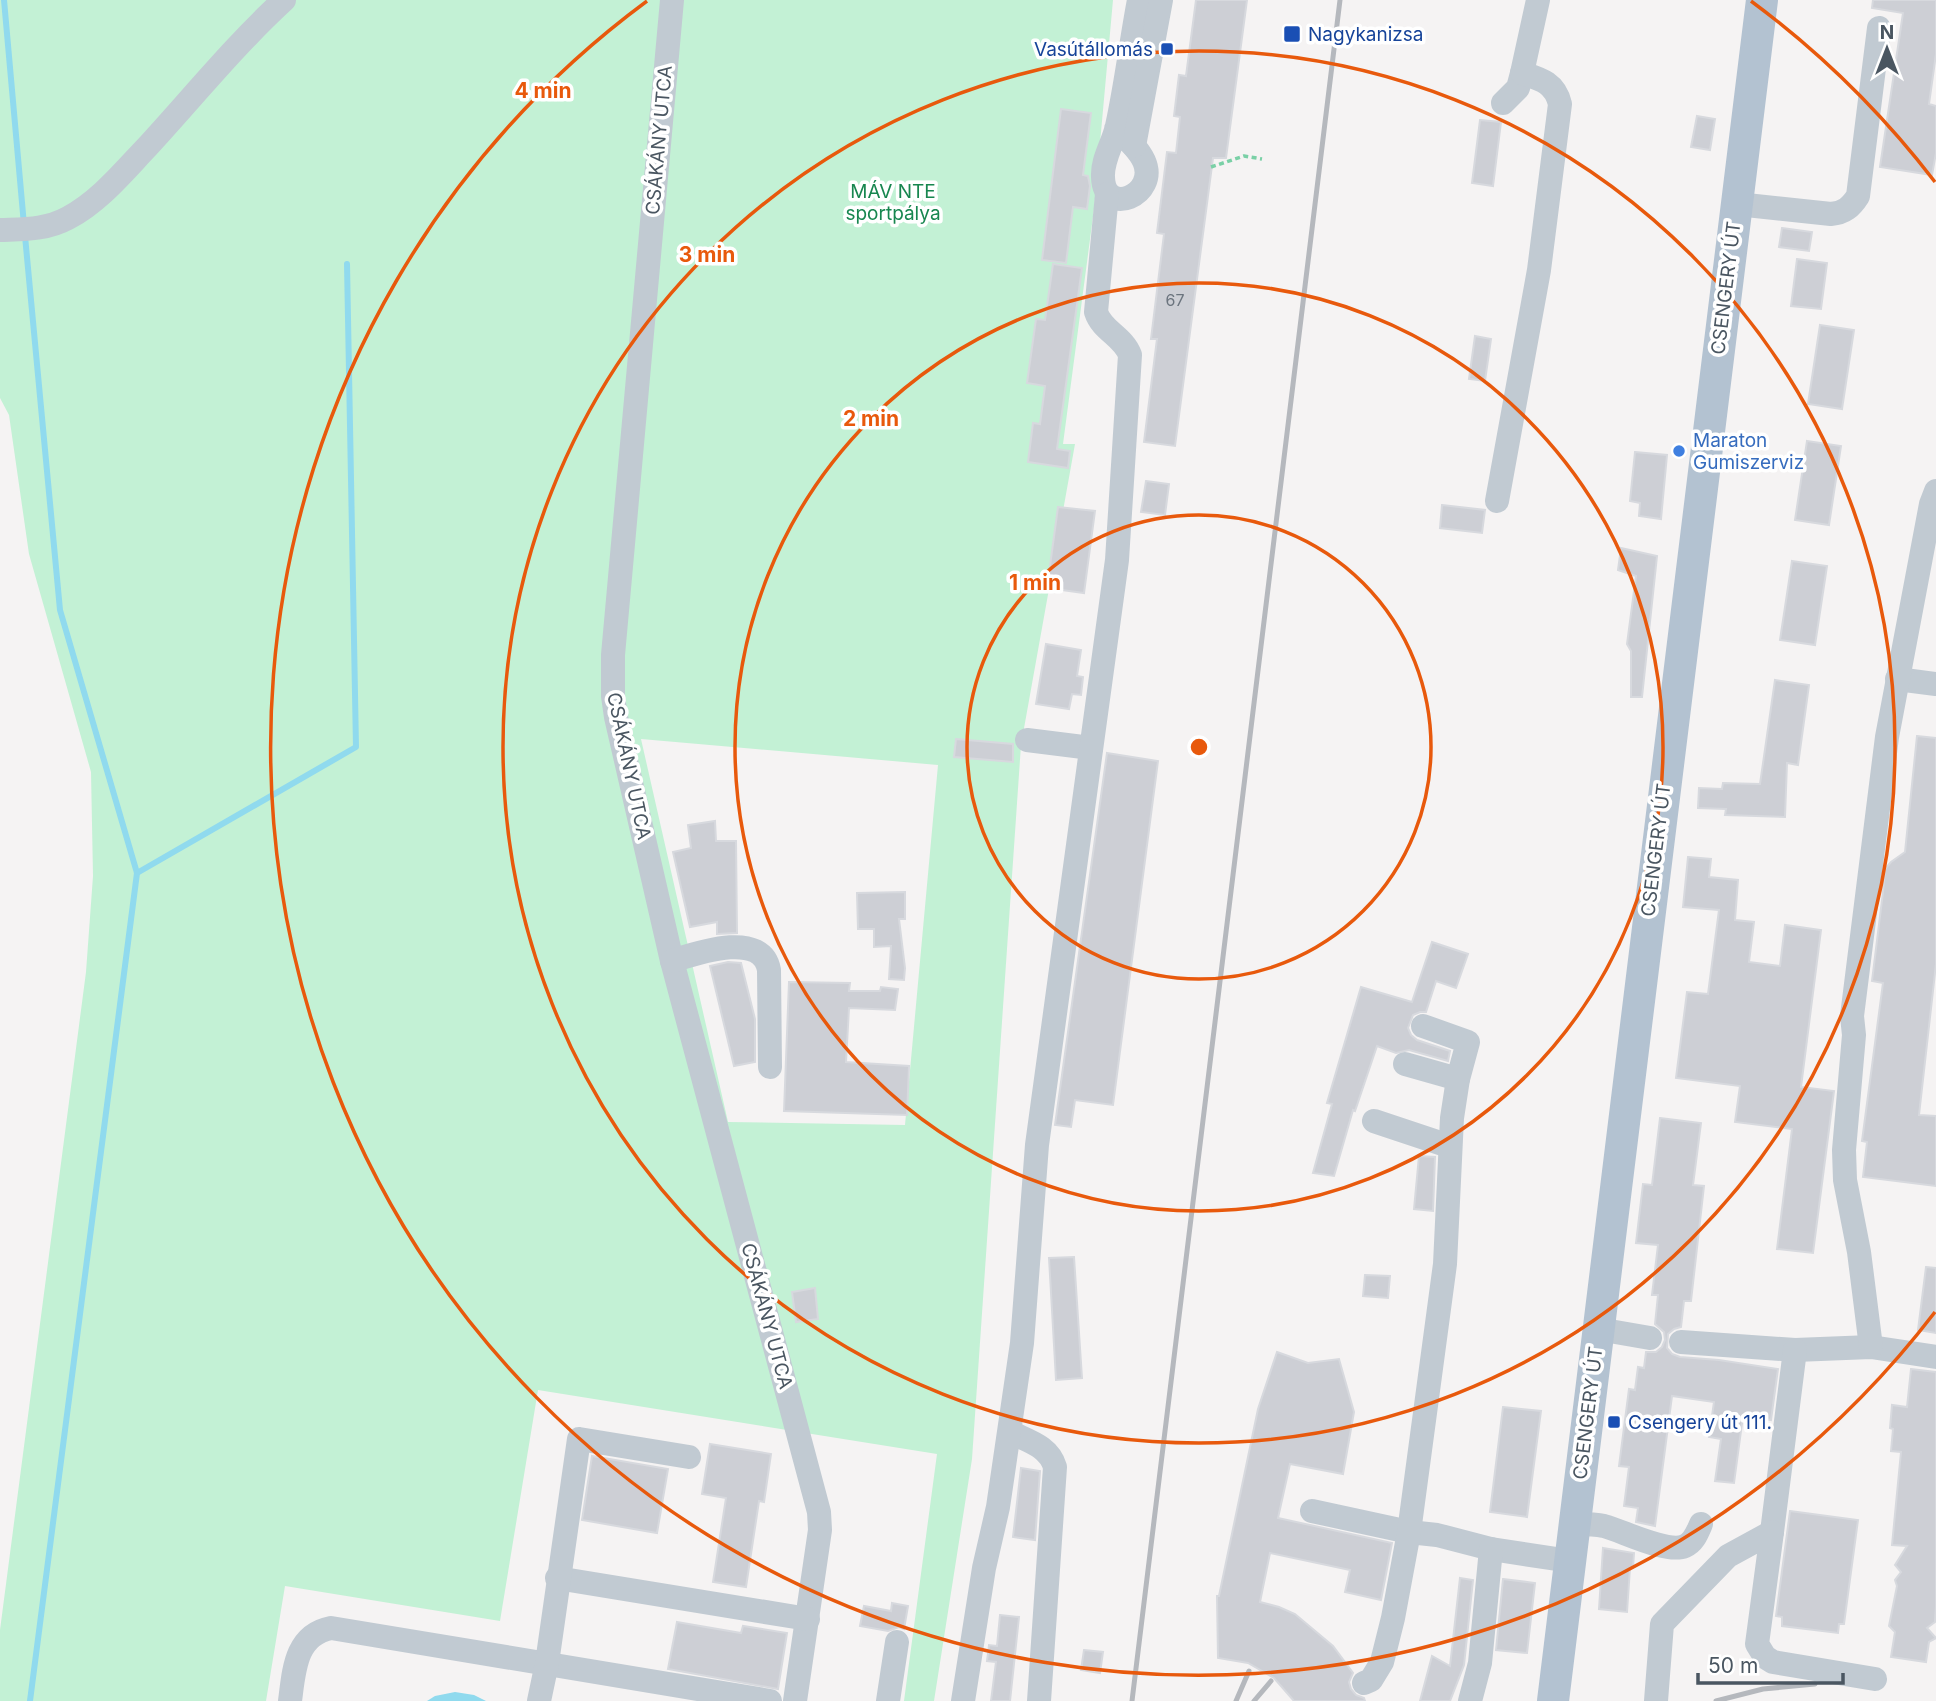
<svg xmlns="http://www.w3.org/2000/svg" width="1936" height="1701" font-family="Inter,sans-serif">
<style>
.green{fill:#c3f1d5;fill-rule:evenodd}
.water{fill:#90daee}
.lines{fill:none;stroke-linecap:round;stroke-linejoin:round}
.stream{stroke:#90daee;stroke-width:6}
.building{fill:#cdcfd5;stroke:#d7d9de;stroke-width:2}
.path{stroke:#7ad0a6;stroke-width:3.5;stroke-dasharray:5 3.5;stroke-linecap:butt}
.minor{stroke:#c1cad2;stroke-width:24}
.major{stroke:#b3c2d1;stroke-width:32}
.rail{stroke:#b5b8bd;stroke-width:5}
.ring{fill:none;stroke:#e8590c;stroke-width:3.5}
.transit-dot{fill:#1a4fb4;stroke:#fff;stroke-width:2.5}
.shop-dot{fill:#3f7fe0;stroke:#fff;stroke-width:2.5}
.labels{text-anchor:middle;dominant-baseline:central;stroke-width:7;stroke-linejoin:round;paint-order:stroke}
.number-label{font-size:16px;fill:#6b747e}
.transit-label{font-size:19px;fill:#164399;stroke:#fff;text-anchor:start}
.street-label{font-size:19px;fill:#4a5661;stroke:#fff}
.park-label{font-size:19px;fill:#17864f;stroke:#fff}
.shop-label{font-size:19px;fill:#366cbe;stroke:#fff;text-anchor:start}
.centre{fill:#e8590c;stroke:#fff;stroke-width:3.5}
.ring-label{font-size:21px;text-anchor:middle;font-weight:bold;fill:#e8590c;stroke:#fff;stroke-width:7;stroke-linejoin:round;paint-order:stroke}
</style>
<rect width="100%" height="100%" fill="#f5f3f3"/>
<path class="green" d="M0 0H1113L1094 209 1063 444H1075L1021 745 972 1459 934 1701H904L937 1454 538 1390 500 1621 285 1586 266 1701H0V1630L86 972 93 876 91 772 29 554 9 415 0 398ZM641 739 938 765 905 1125 728 1122Z"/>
<path class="water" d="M455 1692 474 1695 486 1701H427L435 1696Z"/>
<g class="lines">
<g class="stream">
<path d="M4 0 24 225"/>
<path d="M25 236 60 610 137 873 30 1701"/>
<path d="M137 873 356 747 347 264"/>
</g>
</g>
<g class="building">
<path d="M1196 0H1247L1226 158H1213L1175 446 1144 442 1157 339H1151L1164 234 1157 233 1167 152 1176 153 1180 117 1174 116 1179 75 1186 76Z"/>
<path d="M1873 0H1936V54L1929 104 1936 106V153L1932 175 1880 167 1903 13 1872 8Z"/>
<path d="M1061 109 1091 113 1083 175 1088 176 1090 186 1087 209 1073 207 1066 263 1042 260Z"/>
<path d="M1697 116 1715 119 1710 150 1691 147Z"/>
<path d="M1480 120 1501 122 1493 186 1472 183Z"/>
<path d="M1782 228 1812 232 1809 251 1779 247Z"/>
<path d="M1797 259 1827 263 1821 309 1791 306Z"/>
<path d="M1053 264 1082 268 1057 449 1070 451 1068 468 1028 462 1033 423 1040 424 1045 386 1027 383 1036 319 1045 320Z"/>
<path d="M1820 325 1854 330 1842 409 1808 404Z"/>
<path d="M1475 336 1491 339 1485 381 1469 379Z"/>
<path d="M1807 441 1841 446 1829 525 1795 520Z"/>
<path d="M1635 452 1667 455 1661 519 1639 516 1640 503 1630 501Z"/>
<path d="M1146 481 1169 484 1165 515 1141 512Z"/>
<path d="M1442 505 1485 510 1482 533 1440 528Z"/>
<path d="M1058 507 1095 511 1084 593 1047 588Z"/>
<path d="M1621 548 1657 556 1642 697H1631V651L1627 644 1636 576 1618 570Z"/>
<path d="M1792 561 1827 566 1815 645 1780 640Z"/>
<path d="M1046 644 1081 650 1077 676 1083 677 1081 695 1072 694 1069 709 1036 704Z"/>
<path d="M1775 680 1809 685 1798 765 1787 763 1785 817 1725 815 1726 809 1698 808 1699 788 1722 789 1723 783 1760 784Z"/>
<path d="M1917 736 1936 738V964L1919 1115 1936 1116V1186L1863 1177 1867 1142 1862 1141 1883 983 1872 981 1883 892 1885 869 1891 862 1905 852Z"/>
<path d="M956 739 1013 744V762L954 757Z"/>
<path d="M1107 753 1158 761 1113 1105 1075 1100 1071 1127 1055 1125Z"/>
<path d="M715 821 716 841H736L737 933 717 934V922L690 927 673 852 691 848 688 825Z"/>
<path d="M1688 857 1711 859 1709 877 1738 880 1735 920 1754 922 1749 962 1780 966 1785 925 1821 930 1801 1087 1834 1091 1813 1253 1777 1249 1792 1129 1735 1122 1740 1086 1676 1078 1687 992 1708 994 1719 910 1683 907Z"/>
<path d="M905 892V919H899L905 968 904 980 889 979 891 946 874 947V929H858L857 893Z"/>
<path d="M1432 942 1468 954 1456 988 1436 981 1426 1012H1420L1413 1015 1408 1028 1411 1035 1417 1040 1450 1051 1448 1061 1409 1050 1396 1053 1377 1046 1355 1111 1353 1110 1334 1176 1313 1173 1332 1104 1327 1103 1361 987 1412 1002Z"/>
<path d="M728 962 741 963 755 1019V1062L734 1066 710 966Z"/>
<path d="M789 982 850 983 849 991H880L881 987 898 989 895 1010 849 1008 846 1062 909 1066 907 1115 784 1111Z"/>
<path d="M1660 1118 1701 1123 1693 1185 1704 1186 1691 1301H1684L1681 1327 1674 1329 1668 1334 1667 1348 1672 1354 1680 1357 1719 1360 1778 1369 1771 1420 1743 1416 1734 1483 1715 1481 1721 1439 1709 1437 1714 1402 1672 1396 1655 1526 1636 1522 1638 1508 1624 1506 1629 1467 1619 1466 1629 1389 1635 1390 1638 1367 1644 1368 1646 1352H1656L1662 1347 1665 1340 1664 1332 1655 1324 1658 1295H1652L1658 1245 1636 1243 1643 1184 1652 1185Z"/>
<path d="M1419 1156 1435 1157 1433 1211 1414 1209Z"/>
<path d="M1074 1257 1082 1378 1056 1380 1049 1258Z"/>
<path d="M1926 1267 1936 1268V1333L1918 1330Z"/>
<path d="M1365 1275 1390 1276 1388 1298 1363 1296Z"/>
<path d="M815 1288 818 1319 796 1322 792 1292Z"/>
<path d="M1277 1352 1308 1363 1339 1359 1354 1412 1343 1474 1290 1464 1278 1518 1392 1543 1381 1600 1345 1592 1350 1570 1270 1553 1260 1602 1279 1607 1295 1614 1333 1646 1353 1673 1349 1682 1351 1689 1356 1695 1364 1698 1365 1701H1294L1274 1678 1248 1663 1218 1658 1217 1596H1219L1258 1409Z"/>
<path d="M1911 1369 1936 1372V1606L1935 1622 1927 1628 1936 1638 1929 1642 1926 1662 1891 1657 1895 1632 1889 1626 1897 1586 1895 1580 1901 1572 1895 1565 1907 1546 1892 1545 1901 1452 1891 1451 1893 1429 1890 1428 1892 1405 1907 1407Z"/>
<path d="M1503 1407 1541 1411 1527 1517 1490 1512Z"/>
<path d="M710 1444 771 1454 764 1502 759 1501 746 1587 713 1582 726 1498 702 1494Z"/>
<path d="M592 1456 668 1469 657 1533 582 1520Z"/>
<path d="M1021 1468 1040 1471 1035 1540 1013 1537Z"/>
<path d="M1790 1511 1858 1520 1844 1624H1839L1838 1633 1782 1626V1617L1776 1616Z"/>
<path d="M1603 1548 1634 1553 1633 1568H1630L1627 1612 1599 1609Z"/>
<path d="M1460 1578 1473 1580 1464 1665 1450 1701H1420L1432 1656 1450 1666Z"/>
<path d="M1503 1579 1535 1583 1527 1653 1496 1650Z"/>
<path d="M892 1603 908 1606 904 1629 899 1627 888 1631 860 1626 864 1606 891 1611Z"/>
<path d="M1000 1615 1019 1617 1010 1701H991L996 1662 987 1661 989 1645 997 1646Z"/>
<path d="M677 1622 741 1633 743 1626 787 1633 778 1689 668 1669Z"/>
<path d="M1084 1650 1103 1652 1100 1673 1081 1670Z"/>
</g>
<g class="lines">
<path class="path" d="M1211 167 1244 156 1262 159"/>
<g class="minor">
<path d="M672 0 613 655V696L616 717 672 961 819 1512 820 1530 795 1701"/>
<path d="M1503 103 1518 88 1522 73"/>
<path d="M1116 129C1126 138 1138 148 1144 161 1159 195 1104 218 1103 177 1102 159 1113 144 1117 126 1126 85 1131 42 1139 0"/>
<path d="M1134 146 1161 0"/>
<path d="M1737 204 1831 214C1844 213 1851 207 1858 196L1879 28"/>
<path d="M0 230C24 229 46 230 68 218 100 201 124 171 148 146 193 97 235 45 284 0"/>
<path d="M1497 501 1539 270 1560 104C1555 83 1541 79 1522 73L1538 0"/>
<path d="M1897 679 1936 684"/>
<path d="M1027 740 1091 748"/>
<path d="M672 961C697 953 762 930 769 970L770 1067"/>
<path d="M1405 1064 1458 1079"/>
<path d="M1374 1121 1449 1146"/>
<path d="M1598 1329 1650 1338"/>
<path d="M1681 1342 1795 1350 1871 1347 1936 1357"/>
<path d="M1871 1347 1859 1252 1845 1180 1844 1150 1854 1035 1852 1016 1887 737 1931 504 1936 491"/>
<path d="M1010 1432C1028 1441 1049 1446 1055 1467L1039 1701"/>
<path d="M1312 1511 1409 1532 1437 1535 1491 1549 1570 1561"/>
<path d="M1576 1524C1585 1524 1595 1524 1604 1526 1623 1531 1667 1554 1685 1546 1694 1542 1697 1533 1701 1524"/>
<path d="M1772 1532 1795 1350"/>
<path d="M557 1578 808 1619"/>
<path d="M1364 1683 1371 1680 1382 1662 1393 1618 1409 1532 1445 1264 1452 1118 1458 1079 1468 1042 1423 1026"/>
<path d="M290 1701C294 1671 295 1635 331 1628L770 1701"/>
<path d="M539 1701 547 1663 579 1439 689 1457"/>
<path d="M888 1701 897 1642"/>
<path d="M963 1701 984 1568 998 1507 1022 1343 1037 1145 1117 560 1130 355C1123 336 1102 331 1096 312L1107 194"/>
<path d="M1470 1701 1480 1663 1491 1549"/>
<path d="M1656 1701 1662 1624 1728 1556 1772 1532 1757 1644 1765 1657 1773 1662 1875 1679"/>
</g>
<path class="major" d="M1553 1701 1762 0"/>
<g class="rail">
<path d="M1132 1701 1340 0"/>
<path d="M1236 1701 1249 1671"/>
<path d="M1254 1701 1271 1681"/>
<path d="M1716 1701 1763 1689 1815 1684"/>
</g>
</g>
<g class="ring">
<circle cx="1199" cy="747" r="232"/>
<circle cx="1199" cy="747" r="464"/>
<circle cx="1199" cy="747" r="696"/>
<path d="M1935 1312A928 928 0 1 1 647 1M1751 1A928 928 0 0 1 1935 182"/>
</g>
<g class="transit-dot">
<rect x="1283" y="25" width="18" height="18" rx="3.5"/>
<rect x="1160" y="42" width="14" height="14" rx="3.5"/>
<rect x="1607" y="1415" width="14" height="14" rx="3.5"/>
</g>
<circle class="shop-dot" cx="1679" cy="451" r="7"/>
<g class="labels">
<g class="number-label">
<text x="1175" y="300">67</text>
</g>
<g class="transit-label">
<text x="1308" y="34">Nagykanizsa</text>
<text x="1153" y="49" text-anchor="end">Vasútállomás</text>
<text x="1628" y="1422">Csengery út 111.</text>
</g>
<g class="street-label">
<text transform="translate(659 140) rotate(-85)">CSÁKÁNY UTCA</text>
<text transform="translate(1726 288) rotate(-83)">CSENGERY ÚT</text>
<text transform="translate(629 766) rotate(78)">CSÁKÁNY UTCA</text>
<text transform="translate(1656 850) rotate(-83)">CSENGERY ÚT</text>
<text transform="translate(767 1316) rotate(75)">CSÁKÁNY UTCA</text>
<text transform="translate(1588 1413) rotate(-83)">CSENGERY ÚT</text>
</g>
<g class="park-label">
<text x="893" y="191">MÁV NTE<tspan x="893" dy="22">sportpálya</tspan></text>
</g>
<g class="shop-label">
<text x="1693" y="440">Maraton<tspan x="1693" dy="22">Gumiszerviz</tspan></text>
</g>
</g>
<circle cx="1199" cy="747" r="10" class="centre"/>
<g class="ring-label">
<text x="543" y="98">4 min</text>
<text x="707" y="262">3 min</text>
<text x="871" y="426">2 min</text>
<text x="1035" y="590">1 min</text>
</g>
<g transform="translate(1887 49)" stroke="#ffffff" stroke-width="5" paint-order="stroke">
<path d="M0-5L12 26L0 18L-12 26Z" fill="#4a5661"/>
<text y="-10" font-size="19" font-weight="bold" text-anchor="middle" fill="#4a5661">N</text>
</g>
<path d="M1698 1673v10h145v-10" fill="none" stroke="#4a5661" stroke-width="3.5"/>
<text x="1708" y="1673" font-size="21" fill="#4a5661" stroke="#ffffff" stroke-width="5" paint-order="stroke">50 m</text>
</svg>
